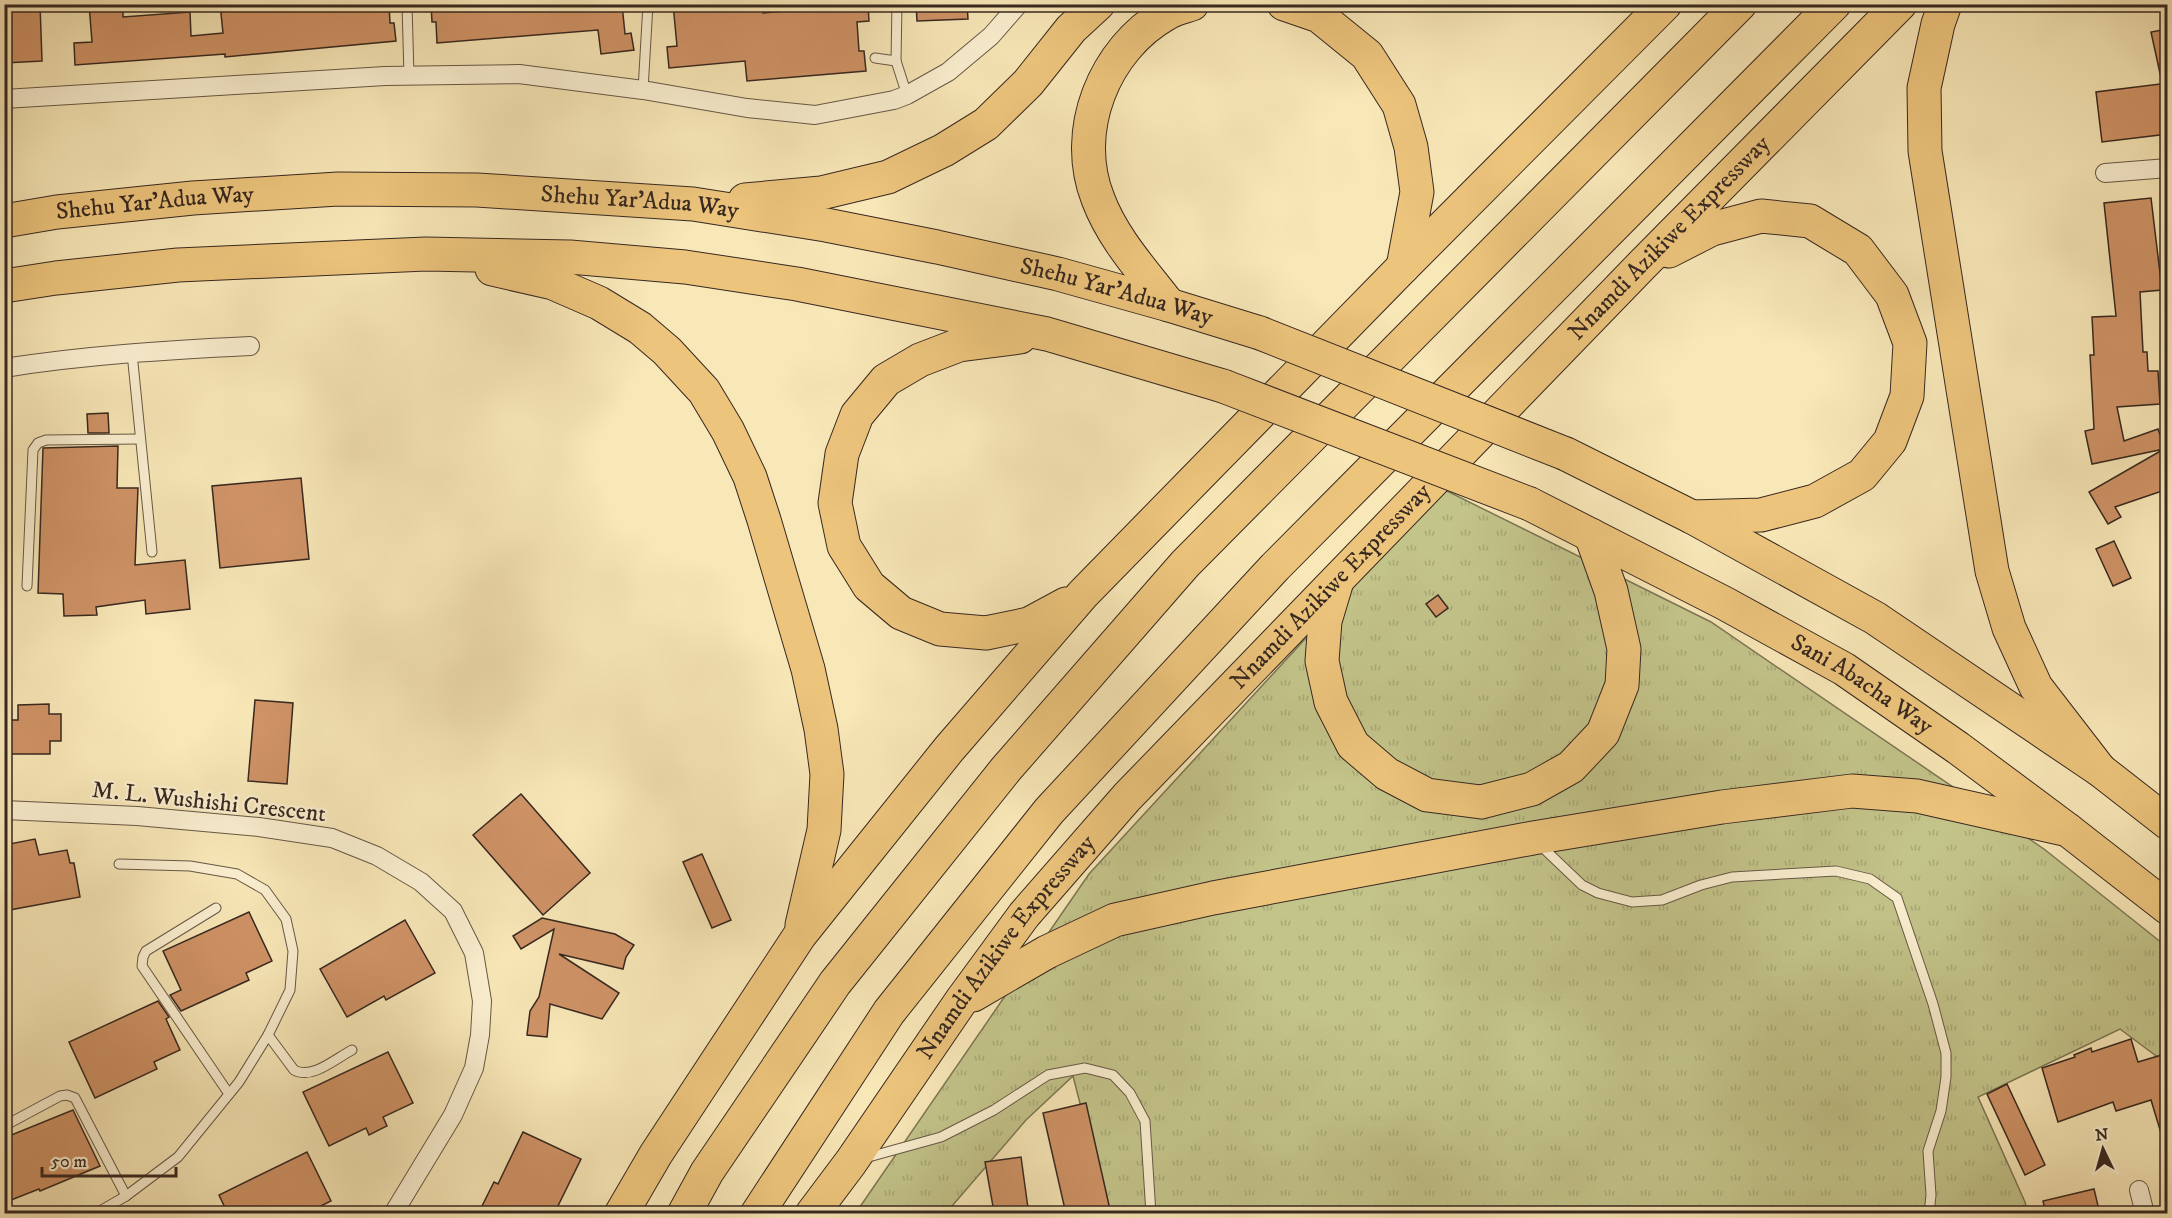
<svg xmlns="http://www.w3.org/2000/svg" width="2172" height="1218" font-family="'IM FELL DW Pica',serif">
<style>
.grass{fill:url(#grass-tufts);stroke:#7d7655;stroke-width:1.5}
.building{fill:#cf9366;stroke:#372820;stroke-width:1.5}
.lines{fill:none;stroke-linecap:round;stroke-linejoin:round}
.lane-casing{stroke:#675846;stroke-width:11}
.street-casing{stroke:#675846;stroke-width:20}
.highway-casing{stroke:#372820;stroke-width:35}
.lane{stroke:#faefd0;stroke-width:9}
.street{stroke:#faefd0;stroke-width:18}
.highway{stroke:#ecc47c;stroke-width:33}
.highway-bridge-casing{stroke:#372820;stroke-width:35;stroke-linecap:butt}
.highway-bridge{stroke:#ecc47c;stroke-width:33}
.labels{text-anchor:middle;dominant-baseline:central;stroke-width:4.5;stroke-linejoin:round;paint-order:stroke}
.street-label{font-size:24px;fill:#372820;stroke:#faefd0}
</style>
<defs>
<pattern id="grass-tufts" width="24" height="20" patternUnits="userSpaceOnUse" patternTransform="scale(1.5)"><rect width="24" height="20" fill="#c3c48a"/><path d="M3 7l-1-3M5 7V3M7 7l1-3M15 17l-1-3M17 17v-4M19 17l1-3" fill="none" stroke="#a8a877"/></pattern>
</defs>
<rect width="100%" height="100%" fill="#f8e7b7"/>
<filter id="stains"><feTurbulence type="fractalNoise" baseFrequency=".00333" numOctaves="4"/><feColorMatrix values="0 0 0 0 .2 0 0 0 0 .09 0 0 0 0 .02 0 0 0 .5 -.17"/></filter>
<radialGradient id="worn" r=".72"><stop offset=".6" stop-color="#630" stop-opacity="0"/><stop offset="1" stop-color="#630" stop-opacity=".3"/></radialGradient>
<path class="grass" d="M1443 489 1711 622 2044 849 2167 947V1064L2120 1029 1978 1097 2025 1202 2028 1213H1108L1073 1076 1026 1120 946 1213 855 1214 1089 874Z"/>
<g class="building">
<path d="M4 4H40L42 61 4 63Z"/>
<path d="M89 4H123V17L190 12 191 36 223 33 220 4H389L390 23H394L396 41 225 57V54L75 65 74 43 92 42Z"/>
<path d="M431 4H622L625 34 631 33 634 50 601 54 598 30 437 43 436 22H432Z"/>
<path d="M673 4H762L763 13 868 4 869 21 857 22 859 51H864L866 71 747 81 745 61 669 68 667 47 677 46Z"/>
<path d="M916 4H967L968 19 917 21Z"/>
<path d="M2168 29V78H2161L2151 32Z"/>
<path d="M2168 83V134L2102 142 2096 92Z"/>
<path d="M2151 198 2162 290 2140 292 2143 352H2147L2148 371H2158L2160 404 2117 407 2124 441 2158 429 2165 449 2168 447V489L2115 507 2121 517 2108 524 2089 492 2164 449 2092 464 2085 431 2094 429 2090 355H2094L2092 317 2116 316 2104 203Z"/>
<path d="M108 413 109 433H88L87 414Z"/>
<path d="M118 446 117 488H138L135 565 185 560 190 609 146 614 145 600 96 607 97 615 64 616 63 594 38 593 43 448Z"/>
<path d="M301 478 309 559 220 568 212 486Z"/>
<path d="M2114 541 2131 578 2113 586 2096 549Z"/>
<path d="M1438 595 1448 608 1436 617 1426 604Z"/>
<path d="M255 700 293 703 287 784 248 781Z"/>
<path d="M49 704V714H61V741H50V754H5V720H18V705Z"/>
<path d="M521 794 590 873 543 915 473 835Z"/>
<path d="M35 839 39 855 67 850 70 863H74L80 897 4 911V845Z"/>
<path d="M702 854 731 920 712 928 683 862Z"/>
<path d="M249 912 272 961 246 973 249 980 181 1011 170 995 181 990 163 951Z"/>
<path d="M542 918 615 934 634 945 626 957 623 969 559 954 619 993 602 1019 550 1004 547 1037 527 1035 530 1011 539 997 554 929 521 949 513 936Z"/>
<path d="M405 920 435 973 386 1000 384 996 347 1017 320 969Z"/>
<path d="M158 1001 169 1017 166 1019 180 1050 154 1062 157 1069 95 1098 69 1042Z"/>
<path d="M2131 1039 2138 1062 2165 1054 2168 1062V1143H2164L2151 1100 2116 1111 2113 1102 2058 1122 2042 1068 2075 1057 2074 1055 2091 1048 2092 1052Z"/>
<path d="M388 1052 413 1103 383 1117 387 1126 369 1135 366 1128 329 1146 303 1092Z"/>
<path d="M2007 1084 2045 1165 2025 1175 1987 1094Z"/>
<path d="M1086 1103 1111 1214H1066L1043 1113Z"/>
<path d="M73 1110 100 1166 40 1191 39 1189 11 1200 4 1185V1138Z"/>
<path d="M523 1132 581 1159 554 1214H478L494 1182 498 1184Z"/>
<path d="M307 1152 331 1201 305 1214H228L219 1195Z"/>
<path d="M1021 1157 1028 1208 994 1212 985 1162Z"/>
<path d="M2094 1189 2100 1214H2046L2043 1201Z"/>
</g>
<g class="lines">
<g class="lane-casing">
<g id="lane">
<path d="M407 4 409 76"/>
<path d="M897 4 896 61 907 95"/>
<path d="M875 58 896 61"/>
<path d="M643 90 648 4"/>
<path d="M132 353 152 552"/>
<path d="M27 586 33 450 38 443 46 440 140 439"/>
<path d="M1539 844 1582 885 1598 893 1632 902 1662 900 1701 885 1732 877 1836 871 1870 879 1897 898 1933 1004 1946 1053V1077L1941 1111 1928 1151 1931 1195 1929 1214"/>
<path d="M216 908 146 951 143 957 142 966 229 1094"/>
<path d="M268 1035 294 1070C312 1080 335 1059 352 1050"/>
<path d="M4 1126 60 1096 67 1095 75 1098 126 1196"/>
<path d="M865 1158 941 1137 994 1110 1048 1075 1085 1068 1113 1075 1130 1093 1145 1121 1151 1214"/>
<path d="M95 1214 126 1196 178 1157 239 1082 268 1035 290 990 293 951 286 919 265 890 237 874 190 866 119 864"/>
</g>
</g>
<g class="street-casing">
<g id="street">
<path d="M4 99 385 76 519 74 643 90 747 108 815 115 894 100 907 95 948 72 991 36 1019 4"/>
<path d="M2105 173 2168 168"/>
<path d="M4 368C86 355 168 350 250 346"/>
<path d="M4 810 137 816 259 827 332 838 377 856 421 882 453 911 474 953 482 1001 480 1035 474 1068 453 1115 393 1214"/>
<path d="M2139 1190 2145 1214"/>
</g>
</g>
<g class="highway-casing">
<g id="highway">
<path d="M1284 4 1319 16 1367 55 1399 105 1411 147 1417 192 1403 267"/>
<path d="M1945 4 1938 24 1924 88 1925 151 1992 571 2009 628 2036 687 2100 770"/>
<path d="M745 200 821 193 888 177 944 150 986 124 1028 83 1071 29 1098 4"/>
<path id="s1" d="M4 221 57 212 193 198 338 189 477 190 693 204 826 225 937 247 1058 274 1169 305 1260 333"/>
<path d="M1669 251 1712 229 1761 216 1810 221 1858 250 1892 295 1910 343 1907 396 1890 441 1862 475 1815 501 1761 515 1692 517"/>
<path d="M492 269 553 283 599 303 640 328 667 351 704 391 728 431 750 477 764 520 808 669 821 729 827 774 824 830 802 925"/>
<path d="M4 286 56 278 178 265 426 254 570 257 685 267 797 284 1047 334 1223 386"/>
<path d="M1169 305C1143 271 1113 239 1098 199 1071 131 1104 49 1166 14 1173 9 1183 7 1192 4"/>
<path d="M1020 337 959 345 920 360 886 380 857 415 842 454 835 503 844 546 869 586 901 613 940 629 986 633 1029 624 1066 604"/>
<path d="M1566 454 1692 517 1875 618 2100 770 2168 823"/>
<path id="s2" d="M1530 504 1724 603 1844 669 1958 748 2068 830 2168 908"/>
<path d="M1337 581 1325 621 1322 661 1331 702 1353 745 1387 774 1427 795 1481 802 1532 789 1571 767 1603 733 1622 685 1624 649 1611 591 1591 535"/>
<path d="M973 995 1047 952 1115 920 1213 898 1533 838 1722 807 1852 791 1917 796 2068 830"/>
<path d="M621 1214 656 1154 800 935 949 749 1083 594 1403 267 1665 4"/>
<path d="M684 1214 707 1172 835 983 1006 769 1185 564 1740 4"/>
<path d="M757 1214 889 1012 1049 811 1275 567 1834 4"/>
<path id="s3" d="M812 1214 851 1162 961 1001 1024 915 1127 797 1641 266 1900 4"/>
</g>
</g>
<use href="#lane" class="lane"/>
<use href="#street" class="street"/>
<use href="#highway" class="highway"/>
<g class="highway-bridge-casing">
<g id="highway-bridge">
<path d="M1260 333 1566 454"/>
<path d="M1223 386 1530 504"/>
</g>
</g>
<use href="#highway-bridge" class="highway-bridge"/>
</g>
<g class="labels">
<g class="street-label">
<text stroke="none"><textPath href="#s1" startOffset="638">Shehu Yar'Adua Way</textPath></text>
<text stroke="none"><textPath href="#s1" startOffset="152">Shehu Yar'Adua Way</textPath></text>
<text stroke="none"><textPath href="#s3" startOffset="1302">Nnamdi Azikiwe Expressway</textPath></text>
<text stroke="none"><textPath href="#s1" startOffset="1124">Shehu Yar'Adua Way</textPath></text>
<text stroke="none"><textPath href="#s3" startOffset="816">Nnamdi Azikiwe Expressway</textPath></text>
<text stroke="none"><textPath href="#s2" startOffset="378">Sani Abacha Way</textPath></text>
<text transform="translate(209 802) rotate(6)">M. L. Wushishi Crescent</text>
<text stroke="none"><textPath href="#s3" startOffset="330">Nnamdi Azikiwe Expressway</textPath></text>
</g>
</g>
<rect width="2172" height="1218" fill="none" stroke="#f8e7b7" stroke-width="24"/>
<rect x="6" y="6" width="2160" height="1206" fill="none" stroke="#372820" stroke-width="3"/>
<rect x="12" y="12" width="2148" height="1194" fill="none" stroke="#372820" stroke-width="1.5"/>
<g transform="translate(2103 1149) rotate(355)" stroke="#faefd0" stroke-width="4.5" paint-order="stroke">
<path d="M0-4.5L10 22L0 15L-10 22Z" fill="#372820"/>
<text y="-9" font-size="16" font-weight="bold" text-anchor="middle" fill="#372820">N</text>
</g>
<path d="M42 1167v9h134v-9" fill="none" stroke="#372820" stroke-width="3"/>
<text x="51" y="1167" font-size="18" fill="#372820" stroke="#faefd0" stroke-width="4.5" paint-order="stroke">50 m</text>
<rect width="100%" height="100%" filter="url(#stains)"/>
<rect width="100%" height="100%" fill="url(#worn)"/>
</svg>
